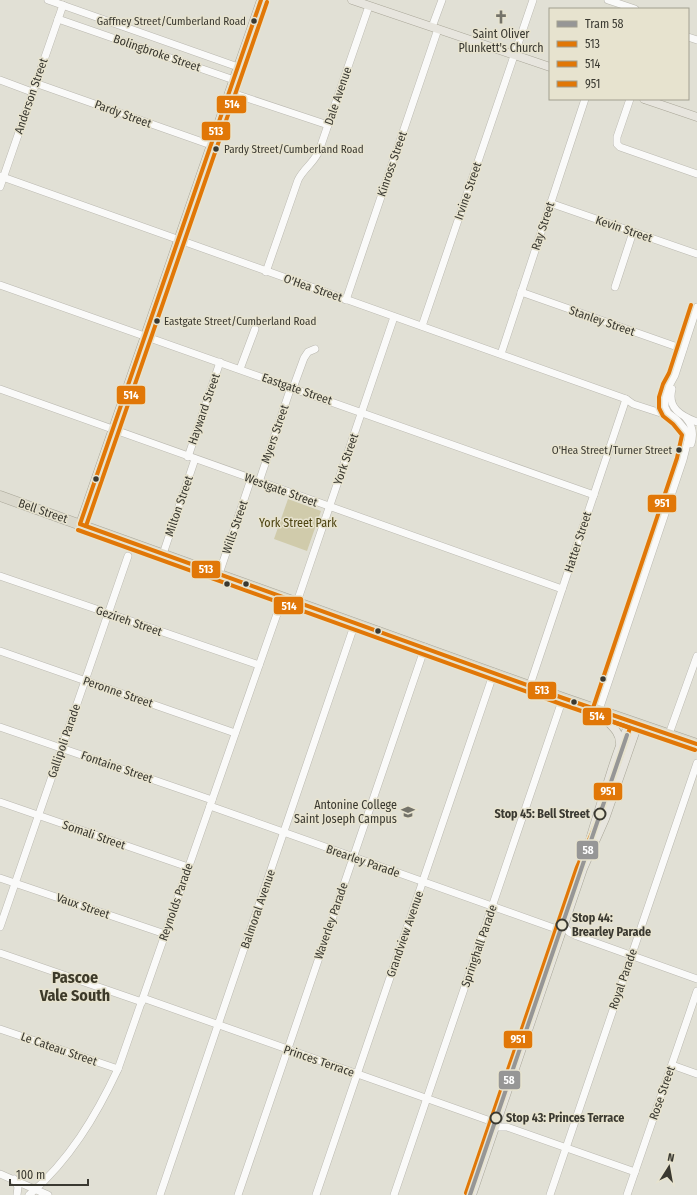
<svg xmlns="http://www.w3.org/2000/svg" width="697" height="1195" font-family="'Fira Sans Condensed',sans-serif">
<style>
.green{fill:#d0cbab}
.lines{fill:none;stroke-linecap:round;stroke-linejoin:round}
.minor-casing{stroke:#bab8b0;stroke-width:8}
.major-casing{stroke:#a8a597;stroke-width:9}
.highway-casing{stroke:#a8a597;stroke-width:11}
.minor{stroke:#fafaf9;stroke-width:7}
.major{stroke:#e7e5de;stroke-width:8}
.highway{stroke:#dad8cc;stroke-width:10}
.tram{stroke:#c6c6c3;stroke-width:1}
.bus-1-casing{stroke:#e7e3cf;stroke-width:7}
.bus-2-casing{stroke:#e7e3cf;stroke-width:7}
.bus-3-casing{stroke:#e7e3cf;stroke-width:7}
.bus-1{stroke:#e17707;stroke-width:4}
.bus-2{stroke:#e17707;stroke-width:4}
.bus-3{stroke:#e17707;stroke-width:4}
.tram-1-casing{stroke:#e7e3cf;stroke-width:7}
.tram-1{stroke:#969696;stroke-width:4}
.bus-dot{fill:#3a3931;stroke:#e7e3cf;stroke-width:1.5}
.stop-dot{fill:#e7e3cf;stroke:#3a3931;stroke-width:2}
.labels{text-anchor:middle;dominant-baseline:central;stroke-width:3;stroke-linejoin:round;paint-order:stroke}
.bus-label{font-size:11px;fill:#3a3931;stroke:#e7e3cf;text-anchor:end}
.poi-label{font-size:12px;fill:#3a3931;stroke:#e7e3cf}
.street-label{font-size:12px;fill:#3a3931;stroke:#e7e3cf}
.park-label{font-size:12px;fill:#4d4411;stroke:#e7e3cf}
.stop-label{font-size:12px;font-weight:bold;fill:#3a3931;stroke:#e7e3cf;text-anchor:start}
.district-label{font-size:16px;font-weight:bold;fill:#3d3a2a;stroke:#e7e3cf}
.line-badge{stroke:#e7e3cf;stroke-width:1.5}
.badge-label{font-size:11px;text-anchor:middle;font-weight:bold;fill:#fff}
</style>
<rect width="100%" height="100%" fill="#e1e0d5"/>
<path class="green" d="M288 499 321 511 307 551 274 539Z"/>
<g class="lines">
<g class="minor-casing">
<g id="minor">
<path d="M48 0 238 67"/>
<path d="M608 0 635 9"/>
<path d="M58 19 234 80"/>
<path d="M432 27 442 0"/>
<path d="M688 37 697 40"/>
<path d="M0 80 32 92"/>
<path d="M35 83 211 145"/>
<path d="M229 92 328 125"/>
<path d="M630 99 617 137V144L620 147 697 174"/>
<path d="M0 176 626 399 633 404 673 417"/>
<path d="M0 187 63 5"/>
<path d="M550 203 697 254"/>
<path d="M266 272 298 180C304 168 313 164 319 151L369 6"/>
<path d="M0 285 594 495"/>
<path d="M615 287 633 232"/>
<path d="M521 292 683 349"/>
<path d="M346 300 438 29"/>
<path d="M422 326 533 0"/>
<path d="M501 354 585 99"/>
<path d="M240 369 255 329"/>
<path d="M293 388 304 358 308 352 315 349"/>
<path d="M0 389 562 589"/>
<path d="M672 389C667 408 681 416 697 422"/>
<path d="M686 418C693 426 694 434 691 444"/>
<path d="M188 457 220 362"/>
<path d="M259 482 291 387"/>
<path d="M163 554 195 459"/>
<path d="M219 574 251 479"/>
<path d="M0 576 259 665"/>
<path d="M297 602 394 317"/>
<path d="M0 651 235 733"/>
<path d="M530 685 626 399"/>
<path d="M599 710 683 460 688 440V433L677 420 668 413 665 407V398L669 386 675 375 697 307"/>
<path d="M0 727 212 800"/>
<path d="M669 734 697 656"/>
<path d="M0 802 188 867"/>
<path d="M210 806 562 931"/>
<path d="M0 878 165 934"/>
<path d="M564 926 569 932 577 936 697 979"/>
<path d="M0 927 128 556"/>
<path d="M0 953 142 1002"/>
<path d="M143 998 496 1123"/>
<path d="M0 1029 118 1069"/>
<path d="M672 1065 697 1074"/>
<path d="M495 1127H507L635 1172"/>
<path d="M0 1174 48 1195"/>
<path d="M14 1179 18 1187 17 1195"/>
<path d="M29 1195C69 1161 96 1116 118 1069L283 597"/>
<path d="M160 1195 355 623"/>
<path d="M238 1195 425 647"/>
<path d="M316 1195 494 672"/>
<path d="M394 1195 563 698"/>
<path d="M550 1195 697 763"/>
<path d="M627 1195 697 991"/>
</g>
</g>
<g class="major-casing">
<g id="major">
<path d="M352 0 550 67"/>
<path d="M644 99 697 117"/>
<path d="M80 524 261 0"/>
<path d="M599 710C605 723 620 728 620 743"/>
<path d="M588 847C593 828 599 810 605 791 613 767 619 743 631 721"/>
<path d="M472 1195 583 869 605 819 638 724"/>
</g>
</g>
<g class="highway-casing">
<path id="highway" d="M0 496 563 698 697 744"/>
</g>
<use href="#minor" class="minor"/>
<use href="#major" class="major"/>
<use href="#highway" class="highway"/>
<path class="tram" d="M612 782 618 771 630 736"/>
<g class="bus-1-casing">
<g id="bus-1">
<path d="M80 524 563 698 697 744"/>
<path d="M80 524 261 0"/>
</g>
</g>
<g class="bus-2-casing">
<g id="bus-2">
<path d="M86 526 267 2"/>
<path d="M78 530 561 704 695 750"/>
</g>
</g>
<g class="bus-3-casing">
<g id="bus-3">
<path d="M593 708 677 458 682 435 673 424 663 416 659 408V397L663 384 669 373 691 305"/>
<path d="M466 1193 577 867 599 817 630 728 597 716"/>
</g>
</g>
<use href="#bus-1" class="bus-1"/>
<use href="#bus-2" class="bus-2"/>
<use href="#bus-3" class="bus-3"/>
<g class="tram-1-casing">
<path id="tram-1" d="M470 1195 627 735"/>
</g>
<use href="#tram-1" class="tram-1"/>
</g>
<defs>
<g id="church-bare" transform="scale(1.08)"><path d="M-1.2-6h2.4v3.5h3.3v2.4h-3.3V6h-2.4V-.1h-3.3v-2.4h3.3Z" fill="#74736a" stroke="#e7e3cf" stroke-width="2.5" paint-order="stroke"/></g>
<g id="school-bare" transform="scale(1.08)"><path d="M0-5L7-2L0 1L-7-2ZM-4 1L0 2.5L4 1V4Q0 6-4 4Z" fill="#74736a" stroke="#e7e3cf" stroke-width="2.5" paint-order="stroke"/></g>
</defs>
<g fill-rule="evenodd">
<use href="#church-bare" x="501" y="17"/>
<use href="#school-bare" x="408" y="812"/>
</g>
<g class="bus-dot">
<circle cx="254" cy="21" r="3.5"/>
<circle cx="216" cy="149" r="3.5"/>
<circle cx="157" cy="321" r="3.5"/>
<circle cx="679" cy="450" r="3.5"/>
<circle cx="96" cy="479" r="3.5"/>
<circle cx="227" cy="584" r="3.5"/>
<circle cx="246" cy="584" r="3.5"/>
<circle cx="378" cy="631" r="3.5"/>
<circle cx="603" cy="679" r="3.5"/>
<circle cx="574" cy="702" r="3.5"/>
</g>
<g class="stop-dot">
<circle cx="600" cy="814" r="5.5"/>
<circle cx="562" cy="925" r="5.5"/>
<circle cx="496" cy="1118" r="5.5"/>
</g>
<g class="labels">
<g class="bus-label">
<text x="246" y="21">Gaffney Street/Cumberland Road</text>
<text x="224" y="149" text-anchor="start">Pardy Street/Cumberland Road</text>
<text x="164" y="321" text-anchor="start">Eastgate Street/Cumberland Road</text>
<text x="672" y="450">O'Hea Street/Turner Street</text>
</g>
<g class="poi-label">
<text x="501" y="34">Saint Oliver<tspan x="501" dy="14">Plunkett's Church</tspan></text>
<text x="397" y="805" text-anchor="end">Antonine College<tspan x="397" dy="14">Saint Joseph Campus</tspan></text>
</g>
<g class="street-label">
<text transform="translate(157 53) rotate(19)">Bolingbroke Street</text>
<text transform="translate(31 96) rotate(-71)">Anderson Street</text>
<text transform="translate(338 96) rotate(-71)">Dale Avenue</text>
<text transform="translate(123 114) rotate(20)">Pardy Street</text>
<text transform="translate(392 164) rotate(-71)">Kinross Street</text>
<text transform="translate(468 191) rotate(-71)">Irvine Street</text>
<text transform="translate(543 226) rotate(-72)">Ray Street</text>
<text transform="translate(624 229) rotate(19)">Kevin Street</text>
<text transform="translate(313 288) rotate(19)">O'Hea Street</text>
<text transform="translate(602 321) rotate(19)">Stanley Street</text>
<text transform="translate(297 389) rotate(19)">Eastgate Street</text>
<text transform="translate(204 409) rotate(-71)">Hayward Street</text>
<text transform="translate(275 434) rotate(-71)">Myers Street</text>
<text transform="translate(346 459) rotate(-71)">York Street</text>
<text transform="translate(281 490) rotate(20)">Westgate Street</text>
<text transform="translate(179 506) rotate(-71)">Milton Street</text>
<text transform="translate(43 511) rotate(19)">Bell Street</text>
<text transform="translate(235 527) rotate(-71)">Wills Street</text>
<text transform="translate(578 542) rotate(-72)">Hatter Street</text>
<text transform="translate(129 621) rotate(19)">Gezireh Street</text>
<text transform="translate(118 692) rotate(19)">Peronne Street</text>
<text transform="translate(64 741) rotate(-71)">Gallipoli Parade</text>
<text transform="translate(117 767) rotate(19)">Fontaine Street</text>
<text transform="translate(94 835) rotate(19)">Somali Street</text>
<text transform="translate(363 861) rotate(19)">Brearley Parade</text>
<text transform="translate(176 902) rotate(-71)">Reynolds Parade</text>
<text transform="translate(83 906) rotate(19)">Vaux Street</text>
<text transform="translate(258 909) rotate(-71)">Balmoral Avenue</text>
<text transform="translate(331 921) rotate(-71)">Waverley Parade</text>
<text transform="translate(405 934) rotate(-71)">Grandview Avenue</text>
<text transform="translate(479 946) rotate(-71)">Springhall Parade</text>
<text transform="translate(623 979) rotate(-71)">Royal Parade</text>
<text transform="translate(59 1049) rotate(19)">Le Cateau Street</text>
<text transform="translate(319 1061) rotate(19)">Princes Terrace</text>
<text transform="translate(662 1093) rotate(-71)">Rose Street</text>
</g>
<g class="park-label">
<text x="298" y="523">York Street Park</text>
</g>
<g class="stop-label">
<text x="590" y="814" text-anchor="end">Stop 45: Bell Street</text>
<text x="572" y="918">Stop 44:<tspan x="572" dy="14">Brearley Parade</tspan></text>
<text x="506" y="1118">Stop 43: Princes Terrace</text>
</g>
<g class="district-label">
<text x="75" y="977">Pascoe<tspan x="75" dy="18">Vale South</tspan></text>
</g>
</g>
<g class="line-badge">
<rect x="216" y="95" width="31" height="19" rx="4" fill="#e17707"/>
<rect x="201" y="121" width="30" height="20" rx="4" fill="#e17707"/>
<rect x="116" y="385" width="30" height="20" rx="4" fill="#e17707"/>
<rect x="647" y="494" width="30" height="19" rx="4" fill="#e17707"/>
<rect x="191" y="560" width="30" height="19" rx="4" fill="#e17707"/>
<rect x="273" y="596" width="31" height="19" rx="4" fill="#e17707"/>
<rect x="527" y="681" width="30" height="19" rx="4" fill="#e17707"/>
<rect x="582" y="707" width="30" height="19" rx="4" fill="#e17707"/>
<rect x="593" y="782" width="30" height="19" rx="4" fill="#e17707"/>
<rect x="576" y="840" width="23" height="20" rx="4" fill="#969696"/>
<rect x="503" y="1030" width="30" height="19" rx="4" fill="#e17707"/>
<rect x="498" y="1070" width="23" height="20" rx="4" fill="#969696"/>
</g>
<g class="badge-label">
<text x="232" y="108">514</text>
<text x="216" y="135">513</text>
<text x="131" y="399">514</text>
<text x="662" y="507">951</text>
<text x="206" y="573">513</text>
<text x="289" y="610">514</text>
<text x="542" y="694">513</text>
<text x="597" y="720">514</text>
<text x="608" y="795">951</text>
<text x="588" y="854">58</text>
<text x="518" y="1043">951</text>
<text x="509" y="1084">58</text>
</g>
<rect x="549" y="8" width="140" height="92" fill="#e7e3cf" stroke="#a29f90"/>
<rect x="557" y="21" width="20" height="6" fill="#969696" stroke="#a29f90"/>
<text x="585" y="28" font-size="12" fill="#3a3931">Tram 58</text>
<rect x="557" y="41" width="20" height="6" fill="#e17707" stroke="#a29f90"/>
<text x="585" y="48" font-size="12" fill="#3a3931">513</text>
<rect x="557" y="61" width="20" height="6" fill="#e17707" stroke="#a29f90"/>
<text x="585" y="68" font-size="12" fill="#3a3931">514</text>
<rect x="557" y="81" width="20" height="6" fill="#e17707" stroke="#a29f90"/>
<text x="585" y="88" font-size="12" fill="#3a3931">951</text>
<g transform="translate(669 1167) rotate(11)" stroke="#e7e3cf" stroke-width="3" paint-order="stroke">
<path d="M0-3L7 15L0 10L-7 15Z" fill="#3a3931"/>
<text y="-6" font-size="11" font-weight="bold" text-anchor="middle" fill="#3a3931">N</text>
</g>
<path d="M10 1179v6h78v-6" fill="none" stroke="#3a3931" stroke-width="2"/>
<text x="16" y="1179" font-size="12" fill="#3a3931" stroke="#e7e3cf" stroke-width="3" paint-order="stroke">100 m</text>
</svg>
